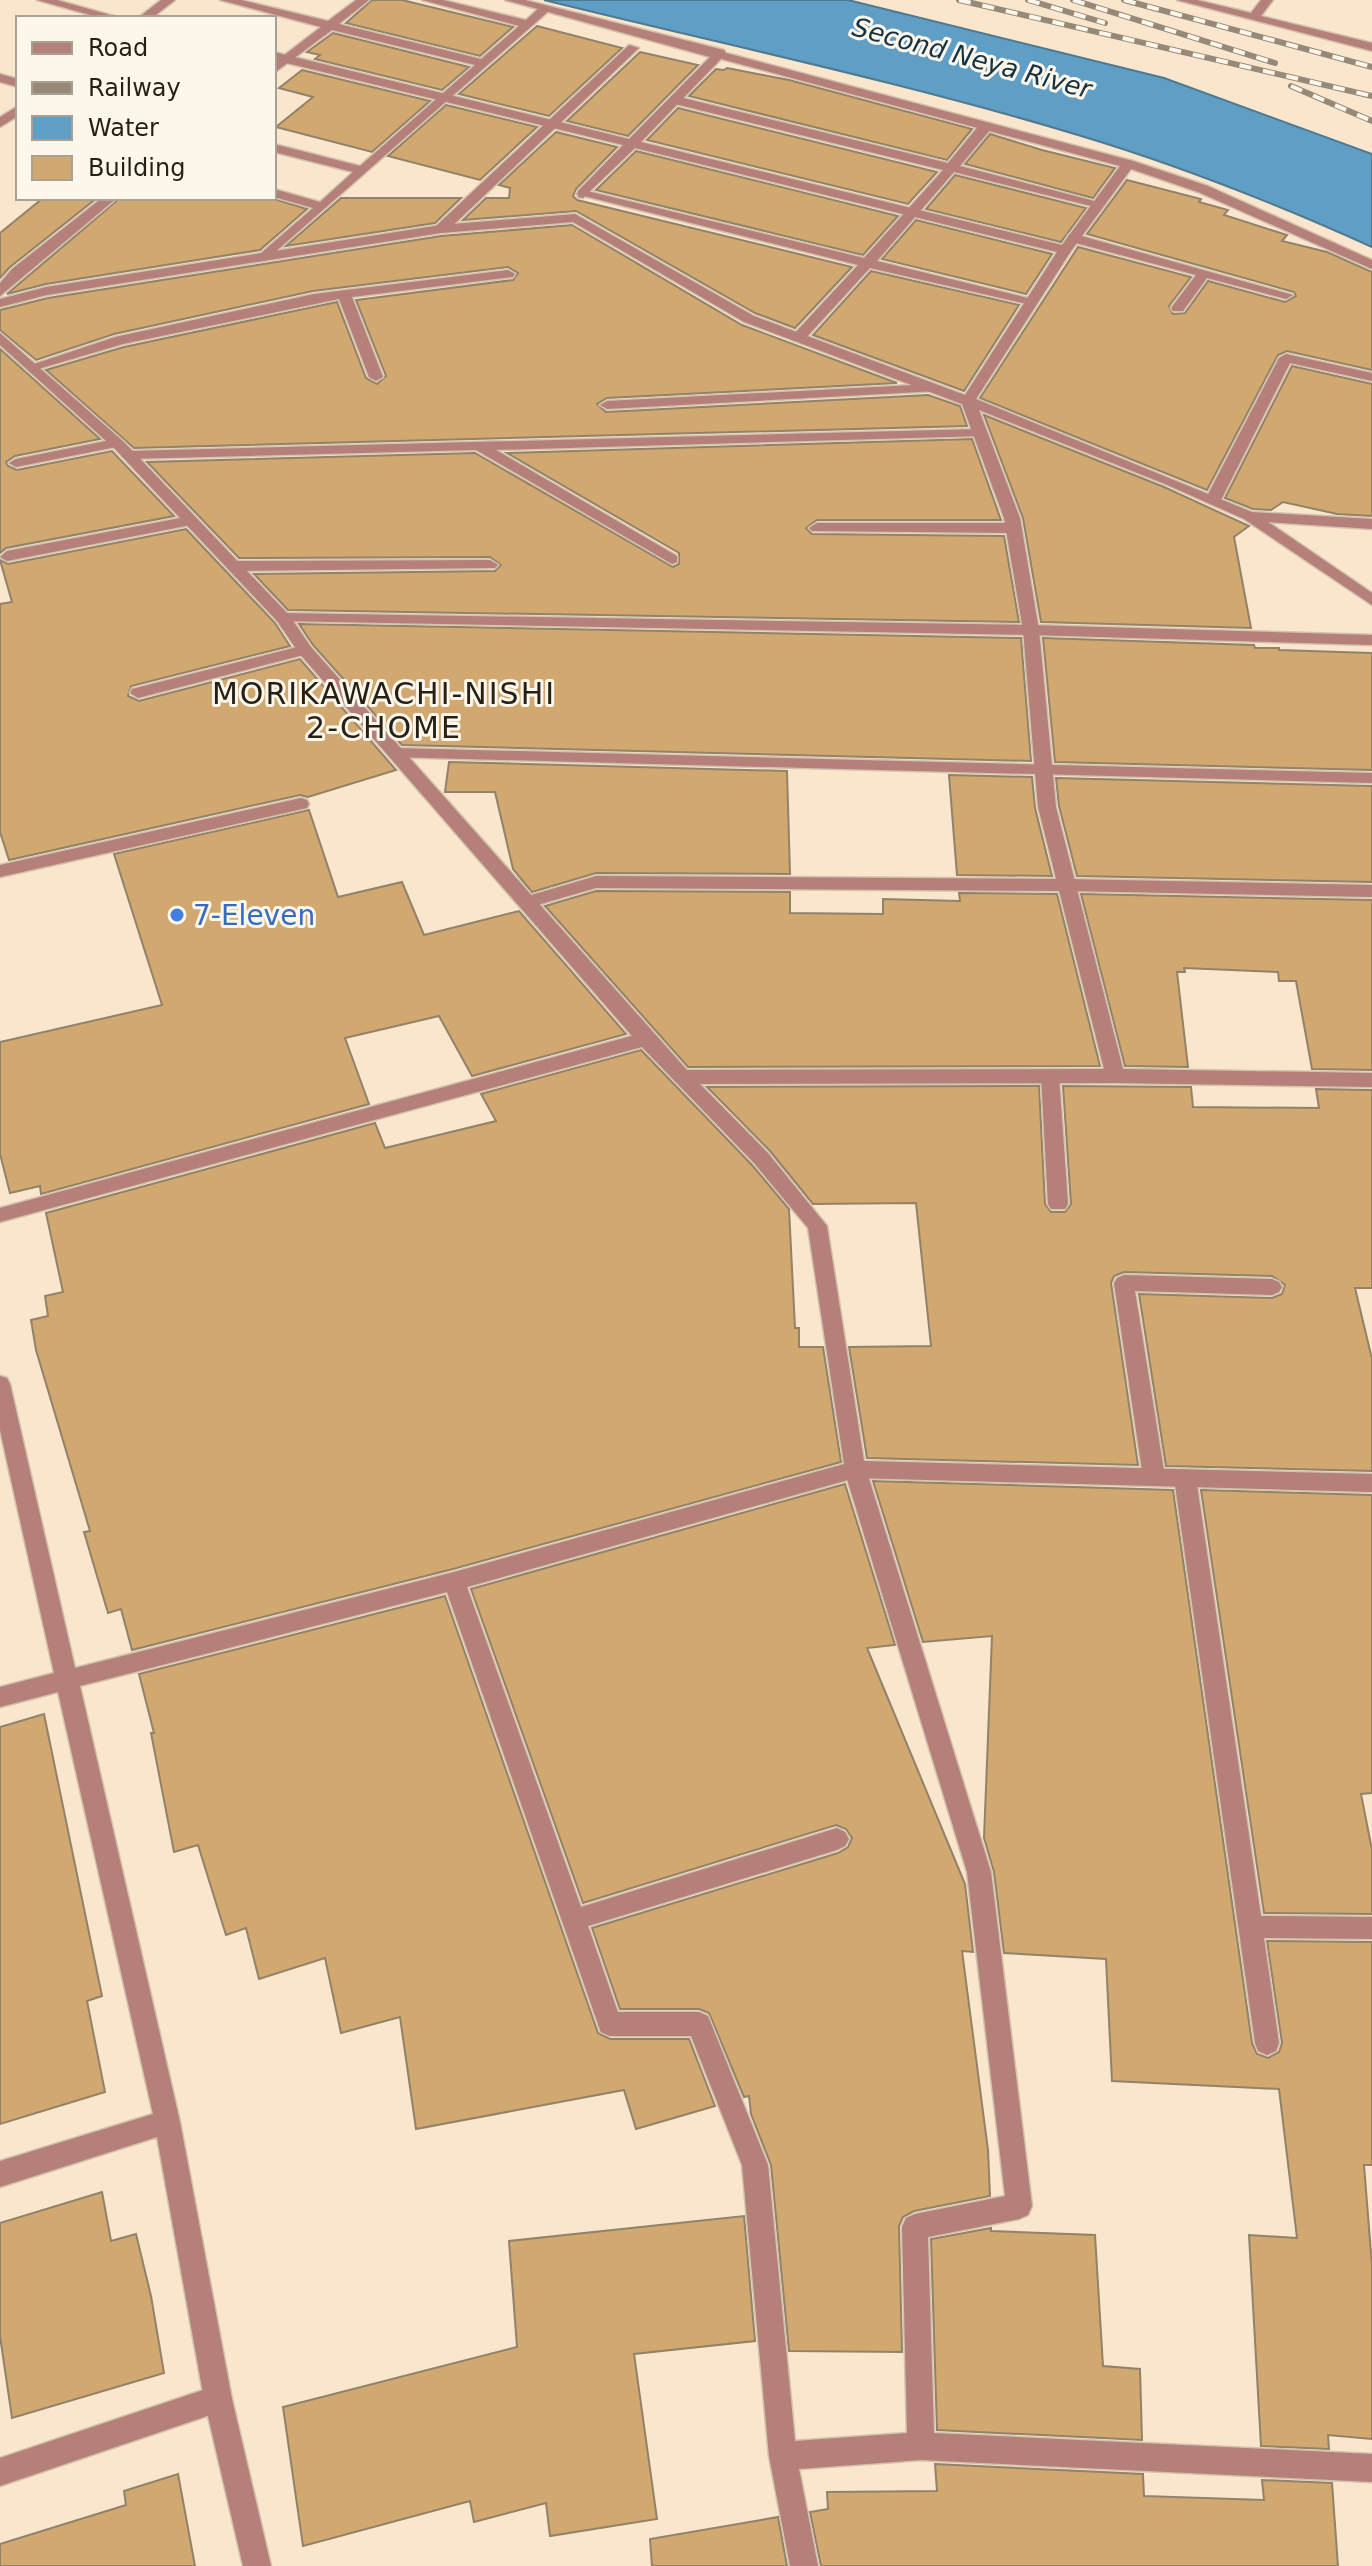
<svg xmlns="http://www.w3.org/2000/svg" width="1372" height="2566" font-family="'DejaVu Sans',sans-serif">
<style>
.water{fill:#5f9fc6;stroke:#4e7991;stroke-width:2}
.building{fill:#d0a870;stroke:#92826a;stroke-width:2}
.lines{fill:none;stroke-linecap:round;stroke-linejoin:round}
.service-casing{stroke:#d3c2ac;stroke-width:3}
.minor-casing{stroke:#d3c2ac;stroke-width:3}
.service{fill:#b5807a;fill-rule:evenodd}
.minor{fill:#b5807a;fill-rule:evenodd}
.rail-casing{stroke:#968977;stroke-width:6}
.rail{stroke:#fdf6eb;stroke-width:4;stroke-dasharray:12;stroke-linecap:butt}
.shop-dot{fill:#3f7fe0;stroke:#fdf6eb;stroke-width:3}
.labels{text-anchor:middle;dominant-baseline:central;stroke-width:6;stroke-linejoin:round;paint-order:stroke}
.far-water-label{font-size:26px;font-style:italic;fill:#143243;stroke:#fdf6eb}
.shop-label{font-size:28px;fill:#366cbe;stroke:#fdf6eb;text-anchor:start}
.neighbourhood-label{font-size:30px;letter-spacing:2px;fill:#251f15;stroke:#fdf6eb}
</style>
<rect width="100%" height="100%" fill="#f9e6cd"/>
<path class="water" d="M544 0H848L1164 78 1372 154V247C1277 204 1178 165 1078 135 903 82 722 44 544 0Z"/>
<g class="building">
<path d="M372 0H402L513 27 480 56 346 23Z"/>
<path d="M537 26 622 48 549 116 459 94Z"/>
<path d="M333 33 469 67 442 90 315 59 320 55 307 52Z"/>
<path d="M640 52 698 65 628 136 567 121Z"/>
<path d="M727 68 789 80 972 129 947 160 689 96 716 69 724 70Z"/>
<path d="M302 70 430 101 372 152 276 127 313 97 279 88Z"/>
<path d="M446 105 537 127 480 180 388 156Z"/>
<path d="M678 108 937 172 908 204 647 140Z"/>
<path d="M556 132 617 147 576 189 573 196 577 200 852 267 795 328 755 313 576 211 463 220 486 198H509L510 188 499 185Z"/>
<path d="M990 134 1042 150 1115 168 1093 198 965 164Z"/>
<path d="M636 151 898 216 863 255 596 190Z"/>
<path d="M955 175 1086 208 1061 242 926 209Z"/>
<path d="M1127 180 1201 199 1199 202 1228 210 1224 215 1287 235 1282 241 1327 252 1372 272V370L1287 351 1278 355 1207 490 980 398 1078 247 1191 277 1169 306 1173 314 1185 313 1208 281 1285 302 1296 296 1294 292 1087 234Z"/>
<path d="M43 198H97L10 267 0 278V233Z"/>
<path d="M120 198H271L307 209 260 250 46 284 7 294Z"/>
<path d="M341 198H461L435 223 286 246Z"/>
<path d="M916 220 1052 254 1026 294 882 259Z"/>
<path d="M572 225 742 325 897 383 607 398 597 404 606 412 928 395 960 406 967 426 134 448 46 370 124 347 337 302 366 378 377 384 386 376 356 300 513 280 518 273 508 267 313 291 114 334 36 360 0 330V310L48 298 441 236Z"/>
<path d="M871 271 1019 305 964 391 813 335Z"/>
<path d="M0 349 100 439 15 456 6 462 8 466 17 470 112 451 174 516 6 548 0 553Z"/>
<path d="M1292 366 1372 384V516L1337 514 1283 502 1271 510 1253 509 1225 498Z"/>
<path d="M984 415 1164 487 1249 526 1234 537 1251 628 1041 622 1023 518Z"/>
<path d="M972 439 1001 520H817L806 528 812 534 1004 536 1019 622 288 610 254 574 495 571 501 565 490 557 239 558 147 462 475 453 673 567 679 564V553L507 453Z"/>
<path d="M186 529 275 623 290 646 131 686 128 696 139 701 300 659 396 770 308 797 300 795 9 860 0 832V604L12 602 0 560 8 564Z"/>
<path d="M299 624 1021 638 1031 761 402 745 313 645Z"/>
<path d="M1043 638 1254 645 1255 648H1279V650L1372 653V770L1055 762Z"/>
<path d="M449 762 787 771 790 874 596 873 532 892 513 869 495 792H445Z"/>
<path d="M949 775 1032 777 1035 808 1052 876 957 875Z"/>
<path d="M1056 778 1372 786V882L1077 876 1059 806Z"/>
<path d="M309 810 338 897 402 882 424 935 519 911 626 1034 472 1076 439 1016 345 1038 369 1104 41 1194 40 1186 10 1193 0 1154V1042L162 1005 114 854Z"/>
<path d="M596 891 790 892V913L883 914V899L960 901 959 893 1057 894 1100 1066 688 1067 545 906Z"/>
<path d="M1081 894 1372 900V1070L1312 1069 1296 981H1279L1278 972 1184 968 1185 972H1177L1188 1067 1125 1066Z"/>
<path d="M641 1050 752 1165 789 1209 795 1328H799V1347H823L841 1462 453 1569 132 1650 121 1609 108 1613 84 1532 90 1531 36 1350 31 1320 48 1316 45 1296 63 1292 46 1213 375 1123 385 1148 496 1121 481 1094Z"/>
<path d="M1039 1086 1045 1204 1051 1212H1065L1071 1204 1063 1086 1191 1087 1193 1107 1319 1108 1316 1089 1372 1090V1288H1355L1372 1359V1471L1166 1466 1139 1294 1272 1298 1282 1294 1285 1285 1272 1276 1124 1272 1114 1276 1111 1283 1138 1465 867 1458 849 1347 931 1346 916 1203 813 1204 770 1151 707 1087Z"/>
<path d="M873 1481 1173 1490 1252 2043 1257 2054 1268 2058 1279 2052 1282 2043 1267 1941 1372 1942V2165H1364L1372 2266V2439L1328 2435 1329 2449 1261 2446 1249 2235 1297 2238 1279 2089 1112 2081 1106 1959 1004 1953 994 1872 984 1838 992 1636 923 1642Z"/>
<path d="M845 1484 895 1645 867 1648 965 1884 973 1952 962 1951 988 2150 990 2196 914 2211 903 2217 899 2226 902 2352 789 2351 771 2165 751 2114 749 2096 744 2097 709 2013 699 2009H620L592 1928 838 1853 848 1847 852 1838 846 1829 836 1825 583 1903 471 1589Z"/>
<path d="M1201 1490 1372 1495V1793L1361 1794 1372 1850V1914L1264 1913Z"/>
<path d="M445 1596 598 2033 610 2039H689L715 2106 636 2129 624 2090 416 2129 400 2017 341 2033 325 1958 259 1979 246 1928 226 1935 198 1845 174 1852 151 1733H154L139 1674Z"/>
<path d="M44 1714 102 1996 87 2001 105 2092 0 2124V1727Z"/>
<path d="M102 2192 111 2241 136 2234 151 2296 164 2373 12 2418 0 2336V2223Z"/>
<path d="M744 2216 755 2341 634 2354 657 2519 550 2536 546 2503 474 2522 470 2501 303 2546 283 2407 517 2347 509 2241Z"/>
<path d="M991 2228V2231L1095 2235 1103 2366 1140 2369 1142 2440 937 2430 931 2239Z"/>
<path d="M935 2464 1143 2474 1144 2496 1264 2500 1262 2480 1332 2483 1338 2566H821L810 2512 828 2509 827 2492 937 2491Z"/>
<path d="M178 2474 195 2566H0V2544L126 2505 124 2491Z"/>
<path d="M778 2517 787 2566H652L650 2539Z"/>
</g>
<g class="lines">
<g class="service-casing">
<g id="service">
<path d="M161 0H175L152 18H138Z"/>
<path d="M220 0H241L328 21 356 0H369L339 24 481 59 519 26 422 0H443L526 20 541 6 551 9 265 261 260 260V254L313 208 274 197V189L320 202 353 172 274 152V144L360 166 475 65 332 30 274 73V63L321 27Z"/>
<path d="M629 45 639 48 446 232H436V226Z"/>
<path d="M0 74 18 79V87L0 82Z"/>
<path d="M675 96 948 163 981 123H991V129L960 166 1106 204 1099 208 954 172 877 261 1036 300V306L870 268 803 341H793V335L858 265 576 194 583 190 864 258 943 170 671 103 669 100Z"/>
<path d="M18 106V116L0 127V117Z"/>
<path d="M102 198H117L0 296V283L12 269Z"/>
<path d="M1068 235H1078L1293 295 1286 299 1207 278 1183 311H1173L1171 308 1196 275 1068 241Z"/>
<path d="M508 270 515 274 513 277 352 297 383 377 376 381 369 377 339 299 123 344 35 370 28 366 115 337 314 294Z"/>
<path d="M1286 354 1372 373V381L1290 363 1221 500 1218 503H1208L1205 500 1279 358Z"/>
<path d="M933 384 940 388 938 391 607 409 600 405 607 401Z"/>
<path d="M979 429 986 433 984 436 496 450 677 556V562L672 564 476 450 128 459 121 455 128 451Z"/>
<path d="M116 439 123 443 121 446 16 467 9 463 16 459Z"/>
<path d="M191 516 196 518V524L7 561 0 557 7 551Z"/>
<path d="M817 523H1014L1022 528 1014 533 812 531 809 528Z"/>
<path d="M490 560 498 565 495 568 234 571 226 566 234 561Z"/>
<path d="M283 613 1031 625 1372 635V645L1031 635 277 621 275 618Z"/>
<path d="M305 645 313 650 311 653 138 698 130 693 132 689Z"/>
<path d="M396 748 1372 773V783L390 757 388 753Z"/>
<path d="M301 798 307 800 309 804 307 808 0 877V865Z"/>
<path d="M596 876 1067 879 1372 885V897L1067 891 596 888 527 908 518 902 521 898Z"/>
<path d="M646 1032 655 1039 653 1044 0 1222V1208Z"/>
<path d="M1050 1069 1059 1076 1068 1204 1065 1209H1051L1048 1204 1041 1076Z"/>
<path d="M1124 1275 1272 1279 1279 1282 1282 1287 1279 1292 1272 1295 1135 1291 1165 1477 1162 1483 1154 1486 1146 1483 1143 1477 1114 1283 1117 1278Z"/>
<path d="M855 1460 862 1463 866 1469 991 1872 1032 2206 1028 2215 1019 2219 928 2237 934 2433 1372 2454V2482L921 2460 799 2469 818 2566H790L769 2456 742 2165 691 2036H610L601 2032 598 2024 601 2016 610 2012H699L708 2016 768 2165 795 2441 907 2433 902 2227 906 2218 915 2214 1005 2196 967 1872 844 1469 848 1463Z"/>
<path d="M1185 1469 1193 1472 1196 1478 1261 1916 1372 1917V1939L1264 1938 1279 2043 1276 2051 1267 2055 1258 2051 1255 2043 1174 1478 1177 1472Z"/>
<path d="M218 2385 228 2389 232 2399 228 2409 0 2486V2458Z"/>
</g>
</g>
<g class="minor-casing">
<g id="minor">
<path d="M37 0H57L121 18H101Z"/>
<path d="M505 0H525L724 50 726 53 1133 161 1208 186 1372 260V269L1198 192 1131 169 1071 251 976 399 1252 512 1372 519V529L1268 522 1372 593V605L1244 519 1165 484 979 410 1020 518 1039 630 1056 807 1123 1069 1372 1073V1087L1115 1083 700 1084 768 1153 827 1226 864 1461 1372 1474V1492L855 1478 467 1587 581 1907 837 1828 845 1832 849 1839 845 1846 837 1850 588 1926 622 2024 619 2032 610 2036 601 2032 598 2024 447 1592 80 1686 180 2122 232 2399 271 2566H243L204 2399 157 2137 0 2187V2161L153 2114 58 1692 0 1707V1687L54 1673 0 1430V1376L7 1378 10 1384 75 1668 454 1572 844 1464 808 1228 754 1163 639 1044 299 653 277 621 115 449 0 345V333L125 443 289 615 311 647 687 1070 1104 1069 1038 807 1023 630 1004 518 962 404 744 322 573 222 441 233 47 295 0 307V299L46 287 441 225 575 214 754 316 965 395 1057 252 635 148 583 198 578 197V191L623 145 274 60V52L629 139 710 57ZM721 59 1120 166 1062 245 641 142Z"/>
<path d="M1177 0H1197L1251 13 1261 0H1273L1261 16 1372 43V51Z"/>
</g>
</g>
<use href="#service" class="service"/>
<use href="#minor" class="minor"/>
<g class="rail-casing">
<g id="rail">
<path d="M959 0 1372 96"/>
<path d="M1028 0 1105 23"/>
<path d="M1073 0 1275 63"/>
<path d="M1124 0 1372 67"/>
<path d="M1291 86 1372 121"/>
</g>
</g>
<use href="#rail" class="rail"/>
</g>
<circle class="shop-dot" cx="177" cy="915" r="8"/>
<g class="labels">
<g class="far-water-label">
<text transform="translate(972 58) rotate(15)">Second Neya River</text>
</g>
<g class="shop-label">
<text x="193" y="915">7-Eleven</text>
</g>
<g class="neighbourhood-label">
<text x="384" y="693">MORIKAWACHI-NISHI<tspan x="384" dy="34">2-CHOME</tspan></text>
</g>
</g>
<rect x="16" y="16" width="260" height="184" fill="#fdf6eb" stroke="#a7a095" stroke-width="2"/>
<rect x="32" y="42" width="40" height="12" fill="#b5807a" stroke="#a7a095" stroke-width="2"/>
<text x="88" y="56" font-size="24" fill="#251f15">Road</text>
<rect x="32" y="82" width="40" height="12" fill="#968977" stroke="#a7a095" stroke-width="2"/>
<text x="88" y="96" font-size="24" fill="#251f15">Railway</text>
<rect x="32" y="116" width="40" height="24" fill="#5f9fc6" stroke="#a7a095" stroke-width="2"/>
<text x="88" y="136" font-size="24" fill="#251f15">Water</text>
<rect x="32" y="156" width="40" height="24" fill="#d0a870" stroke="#a7a095" stroke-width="2"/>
<text x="88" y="176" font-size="24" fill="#251f15">Building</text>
</svg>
